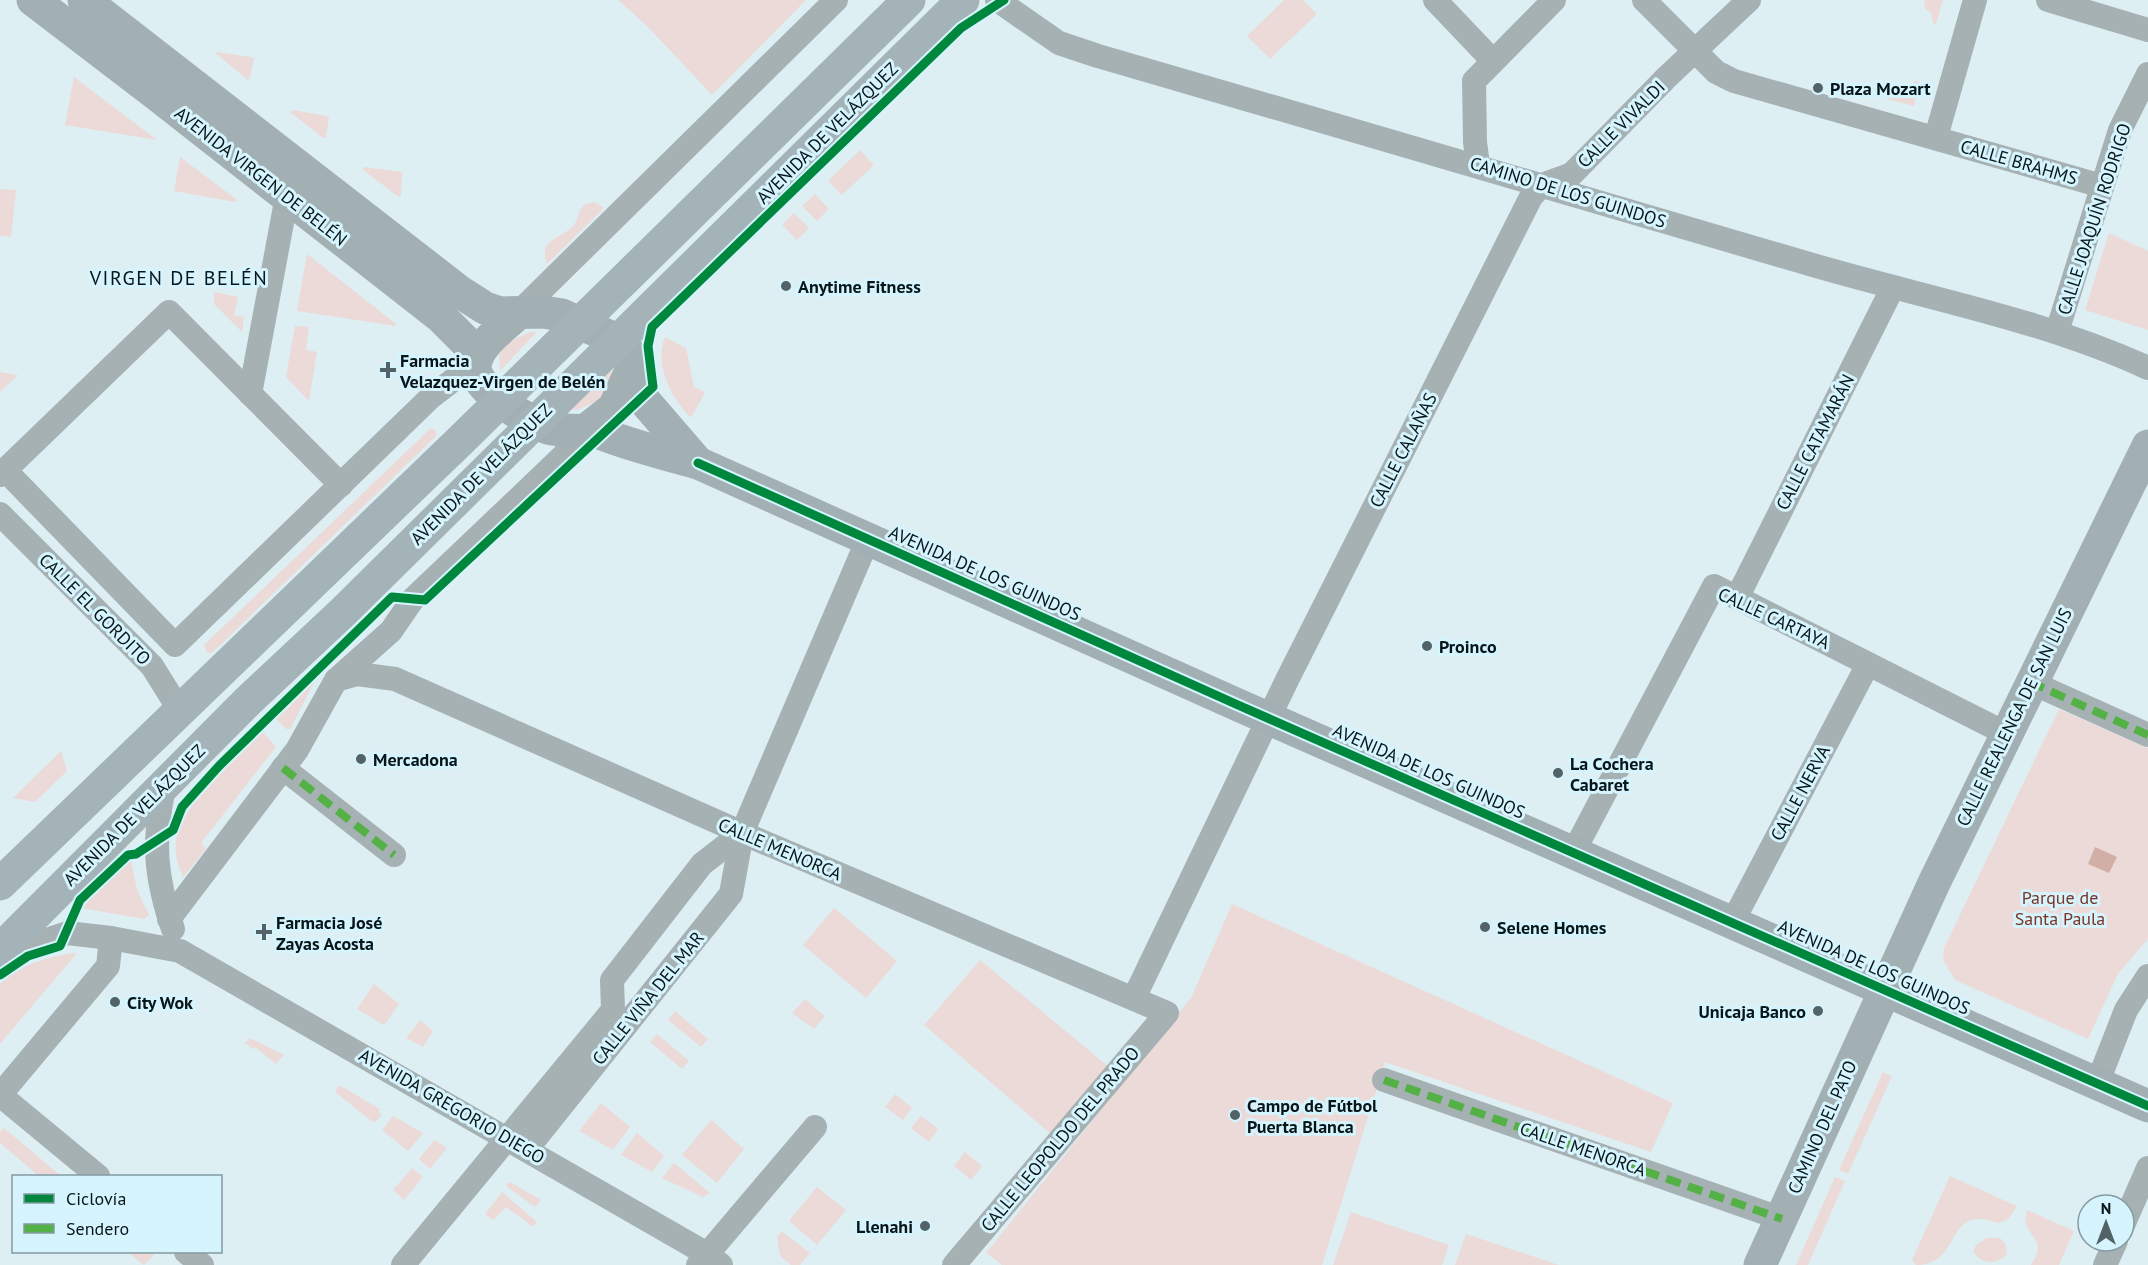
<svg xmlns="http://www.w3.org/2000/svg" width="2148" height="1265" font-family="'PT Sans',sans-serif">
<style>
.green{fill:#ebdad7}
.water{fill:#d1afa7}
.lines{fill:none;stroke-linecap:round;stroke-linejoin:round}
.street{stroke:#a6b1b4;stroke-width:24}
.secondary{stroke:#a2b0b3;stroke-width:33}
.primary{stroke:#a4b3b7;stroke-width:33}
.quiet{stroke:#54b145;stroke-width:8;stroke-dasharray:15 8;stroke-linecap:butt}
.cycleway-casing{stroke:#d5f4fd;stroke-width:13}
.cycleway{stroke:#00873e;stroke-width:9}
.poi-dot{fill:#536266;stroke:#d5f4fd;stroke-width:2}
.labels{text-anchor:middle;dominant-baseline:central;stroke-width:6;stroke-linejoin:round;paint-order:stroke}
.poi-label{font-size:18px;font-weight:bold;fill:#08161a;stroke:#d5f4fd;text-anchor:start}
.street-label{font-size:18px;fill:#08161a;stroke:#d5f4fd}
.park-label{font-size:18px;fill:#7a3425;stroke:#d5f4fd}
.neighbourhood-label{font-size:20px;letter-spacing:1.5px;fill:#08161a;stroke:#d5f4fd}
</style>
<rect width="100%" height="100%" fill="#deeff4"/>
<g class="green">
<path d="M618 0H806L712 95 647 26Z"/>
<path d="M1284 0H1303L1317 14 1270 59 1247 36Z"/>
<path d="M1925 0H1943L1936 24 1933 23 1931 13 1924 8Z"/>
<path d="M217 52 251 57 254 59 250 78 248 80 215 53Z"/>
<path d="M74 77 157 140 65 125Z"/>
<path d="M1917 81 1920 82 1914 106 1887 99 1892 93 1909 95 1913 82Z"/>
<path d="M293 110 327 116 329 118 326 137 323 138 290 112Z"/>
<path d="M860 150 874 165 842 195 828 181Z"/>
<path d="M180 157 237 200 235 202 174 191Z"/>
<path d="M364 167 402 172 401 195 399 197 363 170Z"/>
<path d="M0 189 16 190 11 237 0 236Z"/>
<path d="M815 194 829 209 817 221 802 206Z"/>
<path d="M594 202 604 208 547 264C537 240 561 238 574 226 580 214 578 204 594 202Z"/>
<path d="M794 213 809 228 797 240 782 225Z"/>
<path d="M2109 233 2148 251V330L2085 310Z"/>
<path d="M307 254 396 324V326L297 311Z"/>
<path d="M214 292 238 297 234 315 244 317 242 332 214 304Z"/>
<path d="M295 326 309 327 306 350 317 352 309 401 286 377Z"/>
<path d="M530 332H537L500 371 499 354 511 341Z"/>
<path d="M665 337 686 348 694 387 705 392 691 418C671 397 654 367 665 337Z"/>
<path d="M611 367V380L601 399 577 410 568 409Z"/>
<path d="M0 372 18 375 0 392Z"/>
<path d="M431 428 436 431V436L212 653H207L204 645Z"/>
<path d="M317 677 290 729H286L275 718V714L313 678Z"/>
<path d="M2059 709 2148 748V939L2118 974 2088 1039 1955 980 1943 960 1944 948Z"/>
<path d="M260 729 276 747 201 843 206 849 183 877C176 861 173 849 178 832 186 804 238 750 260 729Z"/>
<path d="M61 751 67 771 35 802 13 798Z"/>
<path d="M131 860 137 890 149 915 144 919 81 908Z"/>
<path d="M1232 904 1673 1103 1651 1152 1385 1062 1322 1265H1002L986 1253 1191 998Z"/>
<path d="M834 908 897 961 866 998 803 945Z"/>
<path d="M77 953 0 1044V984C21 964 49 956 77 953Z"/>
<path d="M980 960 1109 1067 1052 1135 924 1025Z"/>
<path d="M374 984 399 1004 384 1025 357 1009Z"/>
<path d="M805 999 825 1016 814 1029 792 1013Z"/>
<path d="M675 1011 708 1039 701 1047 668 1020Z"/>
<path d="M420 1020 433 1031 423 1047 406 1038Z"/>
<path d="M657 1034 689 1061 682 1069 650 1042Z"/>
<path d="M250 1038 284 1055 276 1064 256 1048 252 1049 245 1043Z"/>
<path d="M1883 1072 1892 1076 1848 1174 1839 1170Z"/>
<path d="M339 1085 380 1109 378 1112 382 1114 374 1123 335 1092Z"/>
<path d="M895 1094 912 1108 903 1120 885 1107Z"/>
<path d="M601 1103 630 1127 613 1150 579 1131Z"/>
<path d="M393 1116 423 1133 408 1151 382 1130Z"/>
<path d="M921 1116 938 1129 929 1142 911 1128Z"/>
<path d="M711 1120 744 1149 717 1183 682 1155Z"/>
<path d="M4 1128 61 1176H39L0 1143V1132Z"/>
<path d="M637 1133 664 1156 652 1172 621 1155Z"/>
<path d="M434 1140 447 1148 430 1169 419 1159Z"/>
<path d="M965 1152 982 1166 971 1180 954 1166Z"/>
<path d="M674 1163 710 1193 703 1197 662 1178Z"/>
<path d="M412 1168 423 1177 404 1200 393 1190Z"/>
<path d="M1950 1176 2017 1206 2009 1218 1999 1223C1993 1222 1986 1219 1980 1219 1947 1218 1958 1265 1916 1265L1912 1260Z"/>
<path d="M1835 1177 1845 1181 1808 1265H1796Z"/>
<path d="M510 1182 541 1200 535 1207 506 1186Z"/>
<path d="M817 1187 846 1210 817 1245 789 1221Z"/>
<path d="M502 1192 537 1222 533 1227 506 1207 493 1220 485 1214Z"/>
<path d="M2027 1210 2074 1231 2059 1265H2031C2046 1240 2032 1243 2025 1220Z"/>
<path d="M1351 1212 1449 1245 1442 1265H1333Z"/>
<path d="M782 1231 810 1253 800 1265H791L780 1256 777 1237Z"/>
<path d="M1466 1234 1559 1265H1455Z"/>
<path d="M1987 1238H2000L2006 1245 2007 1254C1997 1265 1981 1265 1973 1251L1976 1245Z"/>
<path d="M128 1252H150L154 1255 144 1265Z"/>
</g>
<path class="water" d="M2095 847 2117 857 2109 873 2088 864Z"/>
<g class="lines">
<g class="street">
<path d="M997 0 1059 43 1098 56C1334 125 1571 193 1806 263 1920 297 2039 318 2148 368"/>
<path d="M1435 0 1493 61"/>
<path d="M1644 0 1716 72 1734 81 2102 186"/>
<path d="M2048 0 2148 30"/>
<path d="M1936 137 1975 0"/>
<path d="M1478 165 1475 142 1474 81 1554 0"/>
<path d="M517 314 836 0"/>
<path d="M2057 332 2120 130 2148 74"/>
<path d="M250 394 287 196"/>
<path d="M5 470 175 645 431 397 475 363"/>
<path d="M0 475 169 312 341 485"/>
<path d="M0 514 152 666 180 711"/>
<path d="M1737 598 1893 287"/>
<path d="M336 680 357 674 395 679 756 839 1167 1013 954 1265"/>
<path d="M2030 682 2148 735"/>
<path d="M283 768 394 855"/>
<path d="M165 784C152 838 155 877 173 929"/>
<path d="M1573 853 1714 586 2005 733"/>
<path d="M169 919 297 750 336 680 391 631 413 599 562 457 586 430"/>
<path d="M1732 923 1868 664"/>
<path d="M0 956 67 933 111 938 180 951 707 1254 721 1265"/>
<path d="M1134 998 1287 680 1531 197 1542 185 1572 174 1667 77 1749 0"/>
<path d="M1384 1080 1782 1219"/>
<path d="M2097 1084 2126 1010 2148 976"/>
<path d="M0 1095 108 966 111 938"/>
<path d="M0 1095 98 1176"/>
<path d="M527 1149 731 894 742 833 868 539"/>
<path d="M2124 1223 2148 1168"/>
<path d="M186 1252 202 1265"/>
<path d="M403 1265 613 1010 612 980 702 864 742 833"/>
<path d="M698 1265 815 1127"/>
<path d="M2105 1265 2116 1241"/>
</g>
<g class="secondary">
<path d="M33 0 156 94 441 317 472 348 475 363"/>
<path d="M84 0 460 292 485 308 500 313 543 312 562 315 617 340 629 353 641 397 698 463"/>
<path d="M517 314C503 328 477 345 475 366 473 388 529 423 548 428 566 433 585 427 602 434 633 446 665 454 698 463L1238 705 2148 1106"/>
<path d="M586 430 614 408 633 366"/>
<path d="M1760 1265 1934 883 2148 446"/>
</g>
<g class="primary">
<path d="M0 884 462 439 909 0"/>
<path d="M0 950 249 700 343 612 963 0"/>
</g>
<g class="quiet">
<path d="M2030 682 2148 735"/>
<path d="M283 768 394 855"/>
<path d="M1384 1080 1782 1219"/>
</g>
<g class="cycleway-casing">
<g id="cycleway">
<path d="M698 463 1238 705 2148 1106"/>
<path d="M0 975 28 956 60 946 80 900 128 855 136 854 173 830 182 807 219 766 392 597 425 600 653 387 648 346 652 327 961 28 1004 0"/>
</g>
</g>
<use href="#cycleway" class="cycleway"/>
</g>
<g class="poi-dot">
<circle cx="1818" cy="88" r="6"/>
<circle cx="786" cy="286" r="6"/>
<path d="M385 361h6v6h6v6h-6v6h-6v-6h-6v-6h6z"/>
<circle cx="1427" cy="646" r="6"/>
<circle cx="361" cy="759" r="6"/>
<circle cx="1558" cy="773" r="6"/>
<circle cx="1485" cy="927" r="6"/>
<path d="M261 923h6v6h6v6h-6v6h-6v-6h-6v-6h6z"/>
<circle cx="115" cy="1002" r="6"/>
<circle cx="1818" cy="1011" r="6"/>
<circle cx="1235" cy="1115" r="6"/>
<circle cx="925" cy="1226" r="6"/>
</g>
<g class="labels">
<g class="poi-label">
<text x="1830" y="88">Plaza Mozart</text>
<text x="798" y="286">Anytime Fitness</text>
<text x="400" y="360">Farmacia<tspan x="400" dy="21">Velazquez-Virgen de Belén</tspan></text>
<text x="1439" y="646">Proinco</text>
<text x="373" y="759">Mercadona</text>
<text x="1570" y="763">La Cochera<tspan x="1570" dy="21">Cabaret</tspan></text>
<text x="276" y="922">Farmacia José<tspan x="276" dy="21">Zayas Acosta</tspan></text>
<text x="1497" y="927">Selene Homes</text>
<text x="127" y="1002">City Wok</text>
<text x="1806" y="1011" text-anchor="end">Unicaja Banco</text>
<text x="1247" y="1105">Campo de Fútbol<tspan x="1247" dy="21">Puerta Blanca</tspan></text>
<text x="913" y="1226" text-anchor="end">Llenahi</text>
</g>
<g class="street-label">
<text transform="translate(1621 124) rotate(-45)">CALLE VIVALDI</text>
<text transform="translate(827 133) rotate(-45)">AVENIDA DE VELÁZQUEZ</text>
<text transform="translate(2019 162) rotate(16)">CALLE BRAHMS</text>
<text transform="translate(261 176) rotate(38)">AVENIDA VIRGEN DE BELÉN</text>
<text transform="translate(1568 192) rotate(17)">CAMINO DE LOS GUINDOS</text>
<text transform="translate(2094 219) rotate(-72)">CALLE JOAQUÍN RODRIGO</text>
<text transform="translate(1815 442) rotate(-63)">CALLE CATAMARÁN</text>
<text transform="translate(1403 450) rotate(-63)">CALLE CALAÑAS</text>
<text transform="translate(481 474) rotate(-45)">AVENIDA DE VELÁZQUEZ</text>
<text transform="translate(985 573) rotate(24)">AVENIDA DE LOS GUINDOS</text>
<text transform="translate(95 609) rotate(45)">CALLE EL GORDITO</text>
<text transform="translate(1774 618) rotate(25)">CALLE CARTAYA</text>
<text transform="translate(2014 717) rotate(-64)">CALLE REALENGA DE SAN LUIS</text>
<text transform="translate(1429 771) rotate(24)">AVENIDA DE LOS GUINDOS</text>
<text transform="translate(1800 793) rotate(-62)">CALLE NERVA</text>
<text transform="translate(134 815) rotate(-45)">AVENIDA DE VELÁZQUEZ</text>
<text transform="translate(780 849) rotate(23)">CALLE MENORCA</text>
<text transform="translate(1874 967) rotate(24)">AVENIDA DE LOS GUINDOS</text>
<text transform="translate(648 998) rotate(-51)">CALLE VIÑA DEL MAR</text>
<text transform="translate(452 1106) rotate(30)">AVENIDA GREGORIO DIEGO</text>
<text transform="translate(1822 1127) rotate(-66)">CAMINO DEL PATO</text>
<text transform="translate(1060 1139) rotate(-50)">CALLE LEOPOLDO DEL PRADO</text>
<text transform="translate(1583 1149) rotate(19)">CALLE MENORCA</text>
</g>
<g class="park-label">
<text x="2060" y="897">Parque de<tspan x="2060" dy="21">Santa Paula</tspan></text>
</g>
<g class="neighbourhood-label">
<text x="179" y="278">VIRGEN DE BELÉN</text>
</g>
</g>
<rect x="12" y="1175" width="210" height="78" fill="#d5f4fd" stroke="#839ba2" stroke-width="1.5"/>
<rect x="24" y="1194" width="30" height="9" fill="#00873e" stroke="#839ba2" stroke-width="1.5"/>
<text x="66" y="1205" font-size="18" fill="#08161a">Ciclovía</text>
<rect x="24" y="1224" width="30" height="9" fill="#54b145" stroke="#839ba2" stroke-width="1.5"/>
<text x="66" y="1235" font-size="18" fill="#08161a">Sendero</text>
<g transform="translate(2106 1223)"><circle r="28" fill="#d5f4fd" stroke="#839ba2" stroke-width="1.5"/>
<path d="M0-4.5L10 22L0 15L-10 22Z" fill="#536266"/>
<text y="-9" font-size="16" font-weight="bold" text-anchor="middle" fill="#08161a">N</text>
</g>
</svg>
